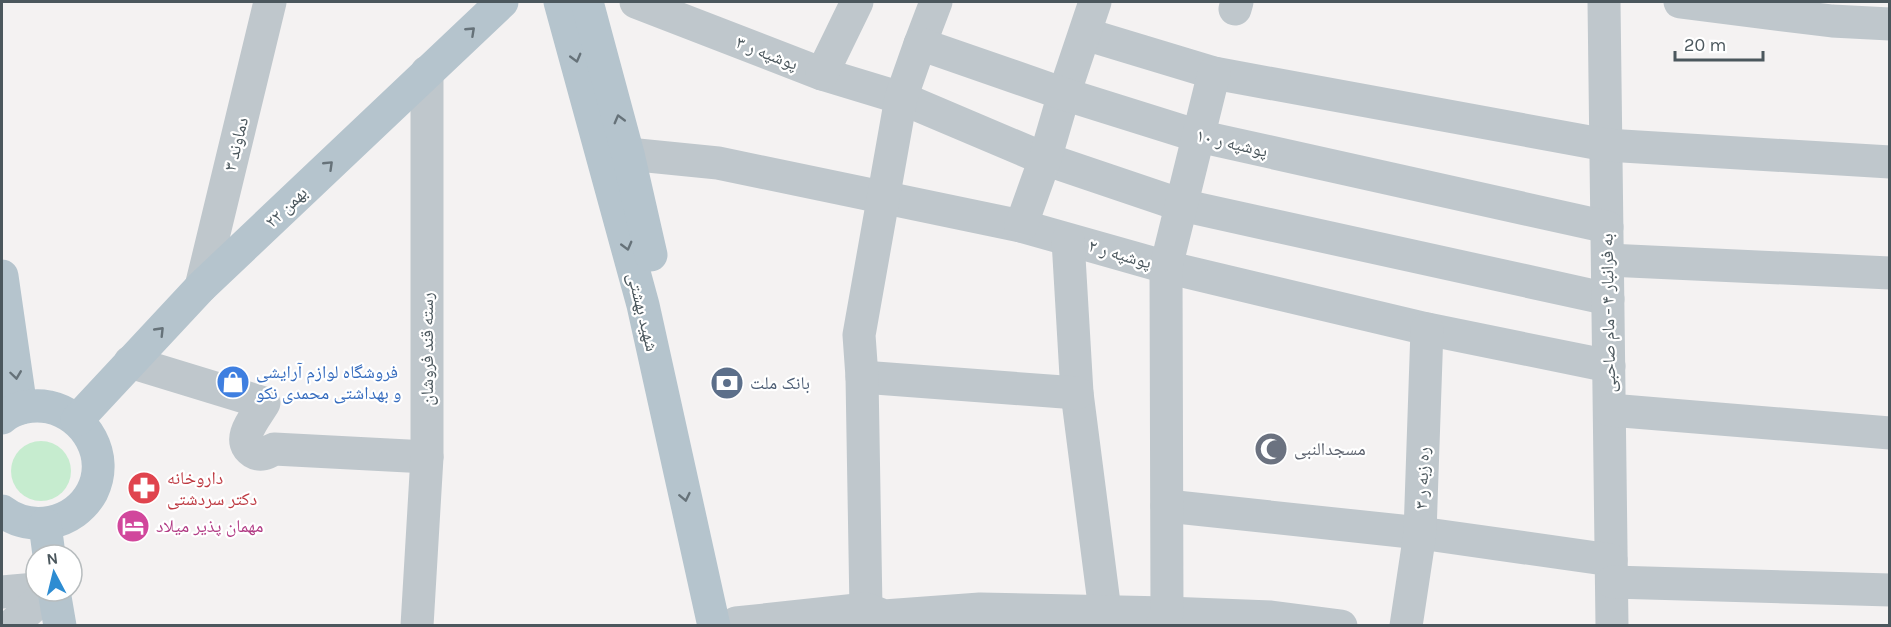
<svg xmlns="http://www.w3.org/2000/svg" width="1891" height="627" font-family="Karla,'Noto Naskh Arabic',sans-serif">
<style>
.green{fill:#c6eccf}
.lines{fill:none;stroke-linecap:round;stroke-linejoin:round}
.minor{stroke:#bfc7cc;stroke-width:33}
.major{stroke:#b5c4cd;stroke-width:33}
.oneway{stroke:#667279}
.labels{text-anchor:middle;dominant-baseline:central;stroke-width:4.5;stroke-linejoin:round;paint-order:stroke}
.street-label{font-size:18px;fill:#4b575d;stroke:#fff}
.shop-label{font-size:18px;fill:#366cbe;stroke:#fff;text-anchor:start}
.service-label{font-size:18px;fill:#4e5e75;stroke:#fff;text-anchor:start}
.worship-label{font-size:18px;fill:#5b616d;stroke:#fff;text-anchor:start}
.health-label{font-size:18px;fill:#be3a42;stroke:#fff;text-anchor:start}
.hotel-label{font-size:18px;fill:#b23c85;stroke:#fff;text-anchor:start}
</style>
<rect width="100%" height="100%" fill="#f4f2f2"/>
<circle class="green" cx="41" cy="471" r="30"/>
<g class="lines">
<g class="minor">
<path d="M636 2 822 74 901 98 1045 159 1181 205 1608 299"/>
<path d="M1604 2 1612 626"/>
<path d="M1680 2 1832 21 1890 24"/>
<path d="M1235 9 1237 2"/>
<path d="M1085 34 1214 73 1606 145 1890 162"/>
<path d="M920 44 936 2"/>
<path d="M822 74 857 2"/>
<path d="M628 154 718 163 1021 226 1166 267 1427 329 1609 366"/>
<path d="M1021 226 1045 159 1064 94 1095 2"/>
<path d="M1068 240 1077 393 1105 611"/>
<path d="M1608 260 1890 273"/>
<path d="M201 287 270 2"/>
<path d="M130 362 264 403C257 416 234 440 253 452 261 457 267 453 274 449L427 457"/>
<path d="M862 377 1077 393"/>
<path d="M1610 410 1890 433"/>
<path d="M1167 506 1420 533 1611 560"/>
<path d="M1612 582 1890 590"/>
<path d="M2 592 36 589"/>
<path d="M866 609 862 377 859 335 901 98 920 44 1064 94 1198 136 1607 227"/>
<path d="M736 623 866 609 884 616 980 609 1167 613 1271 617 1341 626"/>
<path d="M11 626 50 591"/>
<path d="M417 626 427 457V72"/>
<path d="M1162 626 1167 613 1166 267 1214 73"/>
<path d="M1406 626 1420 533 1427 329"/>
</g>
<g class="major">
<path d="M560 2 643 305 714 626"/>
<path d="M587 2 628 154 651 255"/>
<path d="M2 276 21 408"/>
<path d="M2 418C14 407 33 404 49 407 86 415 110 456 92 492 74 525 31 533 2 511"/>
<path d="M77 420 201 287 502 2"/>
<path d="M45 524 49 555"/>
<path d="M54 591 60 626"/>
</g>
</g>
<defs><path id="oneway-chevron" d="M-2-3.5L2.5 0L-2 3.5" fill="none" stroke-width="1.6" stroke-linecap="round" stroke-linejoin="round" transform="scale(1.5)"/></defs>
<g class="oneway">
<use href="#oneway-chevron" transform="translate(471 31) rotate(-43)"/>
<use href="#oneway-chevron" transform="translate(576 58) rotate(75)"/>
<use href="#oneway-chevron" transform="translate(619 119) rotate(-105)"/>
<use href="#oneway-chevron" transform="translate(329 165) rotate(-44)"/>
<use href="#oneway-chevron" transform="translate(627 246) rotate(75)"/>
<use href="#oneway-chevron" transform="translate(160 331) rotate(-46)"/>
<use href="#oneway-chevron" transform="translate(16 375) rotate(82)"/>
<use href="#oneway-chevron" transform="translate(685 497) rotate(78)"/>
</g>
<defs>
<g id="shop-disc" transform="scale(1.725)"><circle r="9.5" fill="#3f7fe0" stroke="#fff"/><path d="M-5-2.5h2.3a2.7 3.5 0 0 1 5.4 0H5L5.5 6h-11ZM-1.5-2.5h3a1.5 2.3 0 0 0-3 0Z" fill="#fff"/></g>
<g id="bank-disc" transform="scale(1.725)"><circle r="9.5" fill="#5c6f8a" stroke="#fff"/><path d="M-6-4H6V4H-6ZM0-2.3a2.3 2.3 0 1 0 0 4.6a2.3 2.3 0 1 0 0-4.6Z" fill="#fff"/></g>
<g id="mosque-disc" transform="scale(1.725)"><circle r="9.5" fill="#6b7280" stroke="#fff"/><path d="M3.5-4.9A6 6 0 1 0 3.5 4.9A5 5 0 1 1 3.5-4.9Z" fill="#fff"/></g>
<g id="pharmacy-disc" transform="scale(1.725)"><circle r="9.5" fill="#e0444e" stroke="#fff"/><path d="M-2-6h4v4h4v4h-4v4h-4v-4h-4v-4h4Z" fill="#fff"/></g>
<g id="hotel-disc" transform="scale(1.725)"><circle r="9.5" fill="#d1479c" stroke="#fff"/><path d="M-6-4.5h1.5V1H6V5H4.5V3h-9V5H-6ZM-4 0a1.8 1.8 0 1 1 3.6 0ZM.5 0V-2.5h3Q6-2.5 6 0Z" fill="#fff"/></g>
</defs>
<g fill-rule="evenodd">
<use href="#shop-disc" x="233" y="382"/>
<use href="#bank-disc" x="727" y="383"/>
<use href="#mosque-disc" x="1271" y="449"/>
<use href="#pharmacy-disc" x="144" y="488"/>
<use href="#hotel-disc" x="133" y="526"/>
</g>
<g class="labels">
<g class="street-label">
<text transform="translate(767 53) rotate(21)">پوشپه ر ۳</text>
<text transform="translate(1232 143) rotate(13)">پوشپه ر ۱۰</text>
<text transform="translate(236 144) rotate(-76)">دماوند ۳</text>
<text transform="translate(286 207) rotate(-44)">۲۲ بهمن</text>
<text transform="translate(1120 254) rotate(16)">پوشپه ر ۲</text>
<text transform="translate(643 312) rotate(76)">شهید بهشتی</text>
<text transform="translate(1608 313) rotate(-91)">به فرانبار ۴ - مام صاحبی</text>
<text transform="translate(427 349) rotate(-90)">رسته قند فروشان</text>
<text transform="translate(1422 478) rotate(-88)">ره زبه ر ۳</text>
</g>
<g class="shop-label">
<text x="256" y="372">فروشگاه لوازم آرایشی<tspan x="256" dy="21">و بهداشتی محمدی نکو</tspan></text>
</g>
<g class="service-label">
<text x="750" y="383">بانک ملت</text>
</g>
<g class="worship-label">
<text x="1294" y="449">مسجدالنبی</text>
</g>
<g class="health-label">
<text x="167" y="478">داروخانه<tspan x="167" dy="21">دکتر سردشتی</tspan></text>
</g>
<g class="hotel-label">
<text x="156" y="526">مهمان پذیر میلاد</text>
</g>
</g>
<rect width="1891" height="627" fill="none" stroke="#4b575d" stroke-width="6"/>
<g transform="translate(54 573) rotate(353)"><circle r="28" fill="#ffffff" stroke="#b7bcbe" stroke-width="1.5"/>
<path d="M0-4.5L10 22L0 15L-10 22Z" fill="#2d8cd2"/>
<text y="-9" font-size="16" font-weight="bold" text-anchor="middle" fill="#4b575d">N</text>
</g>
<path d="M1675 51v9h88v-9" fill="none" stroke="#4b575d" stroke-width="3"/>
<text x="1684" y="51" font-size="18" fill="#4b575d" stroke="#ffffff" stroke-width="4.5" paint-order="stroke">20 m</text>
</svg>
